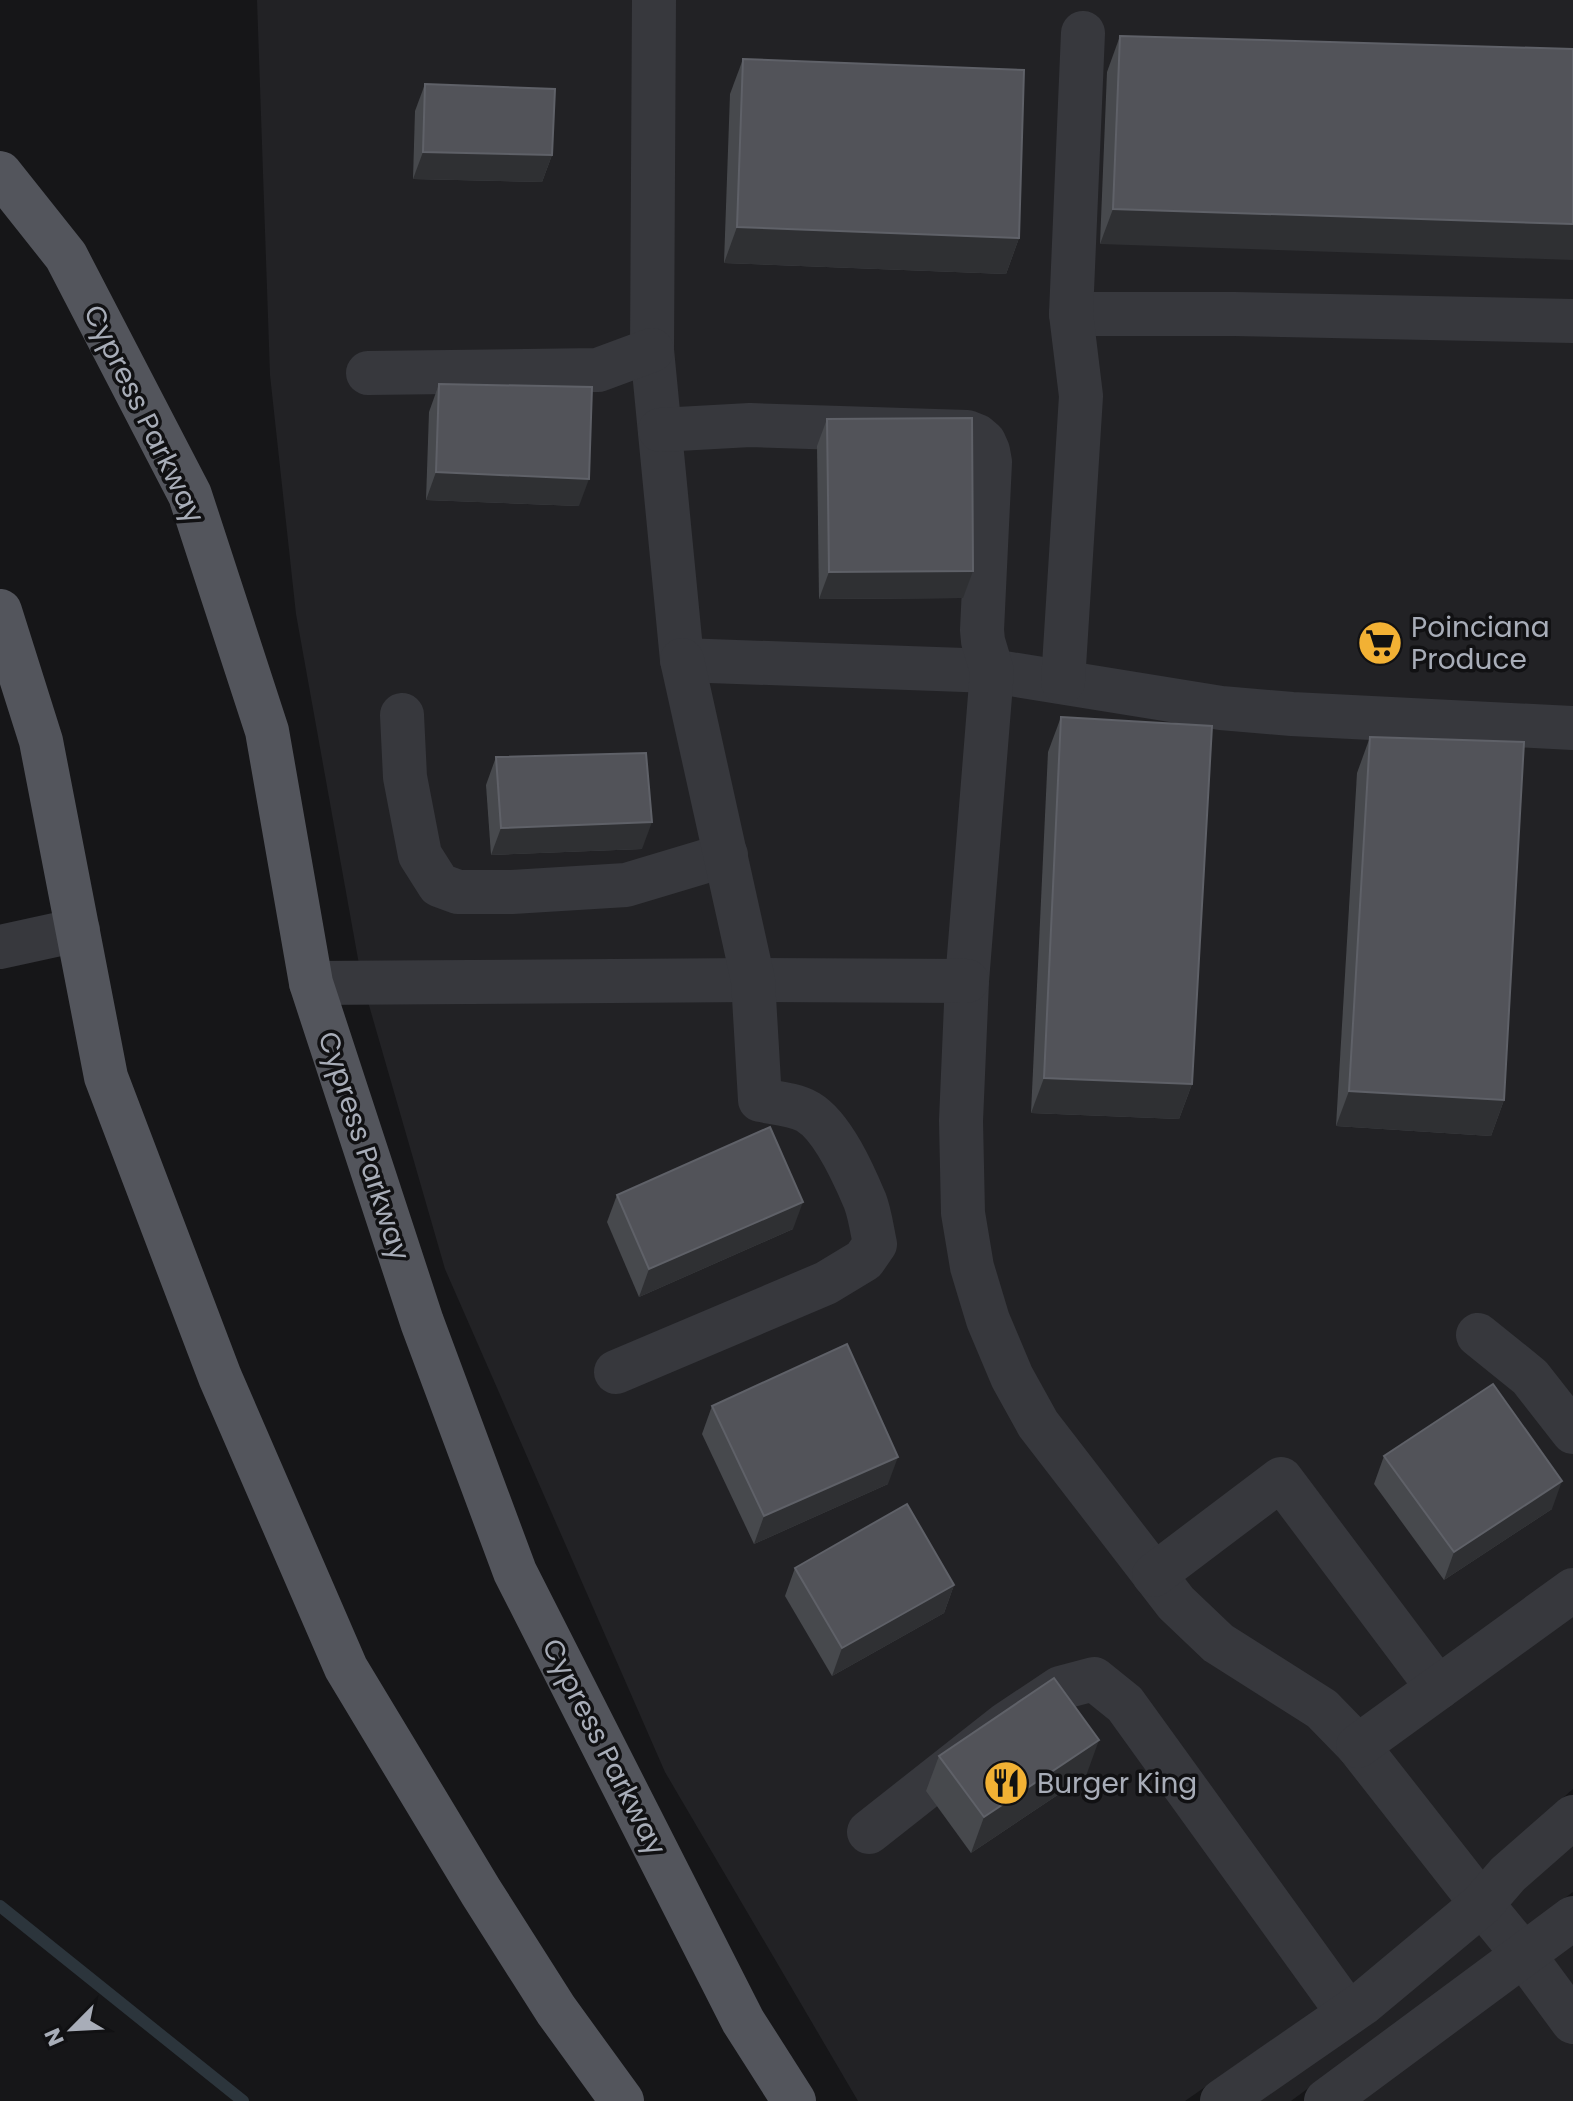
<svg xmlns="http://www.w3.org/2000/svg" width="1573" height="2101" font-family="Poppins,sans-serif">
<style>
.built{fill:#222225}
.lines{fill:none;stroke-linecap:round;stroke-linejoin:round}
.stream{stroke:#2c353c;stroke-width:12}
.minor{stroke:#37383d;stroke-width:44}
.major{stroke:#53555c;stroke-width:44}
.wall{fill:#47494d}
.shaded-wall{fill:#2f3033}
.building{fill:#525359;stroke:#5f6168;stroke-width:2}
.labels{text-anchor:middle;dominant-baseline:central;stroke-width:7;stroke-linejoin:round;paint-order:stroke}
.street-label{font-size:28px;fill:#a8adb8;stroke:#111113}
.poi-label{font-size:28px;fill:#a8adb8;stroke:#111113;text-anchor:start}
</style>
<rect width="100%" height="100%" fill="#161618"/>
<g class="built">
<path d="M257 0H1573V1789L1493 1859 1465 1891 1348 1987 1185 2101H858L665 1772 445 1269 362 981 296 614 270 375Z"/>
<path d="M1573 1845V1892L1291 2101H1259L1524 1887Z"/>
<path d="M1573 1944V2101H1360Z"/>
</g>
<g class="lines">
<path class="stream" d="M0 1906 243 2101"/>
<g class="minor">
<path d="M654 0 652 350 682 660 992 671 1221 708 1292 714 1573 728"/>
<path d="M1071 314H1234L1573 321"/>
<path d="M368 373 598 370 652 350"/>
<path d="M660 430 750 425 967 432 977 436 984 442 988 451 990 462 982 630 983 641 992 671 967 981 961 1121 963 1213 972 1267 988 1320 1012 1377 1038 1424 1176 1603 1218 1643 1322 1709 1358 1746 1482 1904 1523 1954 1573 2022"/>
<path d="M1063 682 1081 396 1071 314 1083 33"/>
<path d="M402 715 405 777 420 855 439 885 458 892H512L626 885 726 855"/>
<path d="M0 947 78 930"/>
<path d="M311 983 753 980 967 981"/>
<path d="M1478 1335 1530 1377 1573 1432"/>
<path d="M616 1372 826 1283 864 1260 875 1244C872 1230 870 1214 865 1201 854 1175 833 1127 808 1112 794 1104 776 1103 760 1100L753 980 682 660"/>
<path d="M1154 1575 1281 1479 1438 1688"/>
<path d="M1358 1746 1573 1590"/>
<path d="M869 1832 1006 1724 1060 1688 1094 1679 1125 1704 1348 2013"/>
<path d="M1222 2101 1362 2004 1482 1904 1508 1874 1573 1817"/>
<path d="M1326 2101 1573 1918"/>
</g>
<g class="major">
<path d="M0 173 66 256 190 495 267 731 311 983 422 1322 515 1572 743 2021 794 2101"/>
<path d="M0 611 41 741 106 1077 220 1377 346 1668 481 1892 556 2010 622 2101"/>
</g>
</g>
<g class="wall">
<path d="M1120 36 1573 49 1100 244 1107 72Z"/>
<path d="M743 59 1019 238 1006 274 724 263 730 94Z"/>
<path d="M425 84 552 155 542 182 413 179 415 111Z"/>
<path d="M439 384 579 506 426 500 429 412Z"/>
<path d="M827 419 963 598 819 599 817 446Z"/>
<path d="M1061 717 1192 1084 1179 1119 1031 1113 1048 752Z"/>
<path d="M1370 737 1504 1100 1491 1136 1336 1126 1357 773Z"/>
<path d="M496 757 642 849 491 855 486 785Z"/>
<path d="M617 1195 793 1229 639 1297 607 1222Z"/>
<path d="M712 1406 888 1484 754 1544 702 1434Z"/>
<path d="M1384 1456 1552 1509 1444 1580 1374 1484Z"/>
<path d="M795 1568 954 1585 944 1613 832 1676 785 1596Z"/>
<path d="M939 1756 1086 1776 971 1853 926 1791Z"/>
</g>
<g class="shaded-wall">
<path d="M423 152 552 155 542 182 413 179Z"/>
<path d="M1113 209 1573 224V260L1100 244Z"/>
<path d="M737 227 1019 238 1006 274 724 263Z"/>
<path d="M436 472 589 479 579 506 426 500Z"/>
<path d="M973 571 963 598 819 599 829 572Z"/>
<path d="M652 822 642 849 491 855 501 828Z"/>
<path d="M1044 1078 1192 1084 1179 1119 1031 1113Z"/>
<path d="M1349 1091 1504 1100 1491 1136 1336 1126Z"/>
<path d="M803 1202 793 1229 639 1297 649 1269Z"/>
<path d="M898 1457 888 1484 754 1544 764 1516Z"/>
<path d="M1562 1481 1552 1509 1444 1580 1454 1552Z"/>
<path d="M954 1585 944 1613 832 1676 842 1648Z"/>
<path d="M1099 1740 1086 1776 971 1853 984 1817Z"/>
</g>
<g class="building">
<path d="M1120 36 1573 49V224L1113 209Z"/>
<path d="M743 59 1024 70 1019 238 737 227Z"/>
<path d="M425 84 555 89 552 155 423 152Z"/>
<path d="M439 384 592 387 589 479 436 472Z"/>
<path d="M972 418 973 571 829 572 827 419Z"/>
<path d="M1061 717 1212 726 1192 1084 1044 1078Z"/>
<path d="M1370 737 1524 742 1504 1100 1349 1091Z"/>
<path d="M646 753 652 822 501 828 496 757Z"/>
<path d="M770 1127 803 1202 649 1269 617 1195Z"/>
<path d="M847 1344 898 1457 764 1516 712 1406Z"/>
<path d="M1493 1384 1562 1481 1454 1552 1384 1456Z"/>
<path d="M907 1504 954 1585 842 1648 795 1568Z"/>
<path d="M1054 1678 1099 1740 984 1817 939 1756Z"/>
</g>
<defs>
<g id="supermarket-disc" transform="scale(2.3)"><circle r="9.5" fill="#f2b134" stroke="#111113"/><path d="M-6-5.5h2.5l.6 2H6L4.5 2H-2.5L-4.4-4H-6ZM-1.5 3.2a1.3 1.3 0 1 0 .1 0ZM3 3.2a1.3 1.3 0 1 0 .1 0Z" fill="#111"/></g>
<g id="restaurant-disc" transform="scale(2.3)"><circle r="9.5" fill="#f2b134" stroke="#111113"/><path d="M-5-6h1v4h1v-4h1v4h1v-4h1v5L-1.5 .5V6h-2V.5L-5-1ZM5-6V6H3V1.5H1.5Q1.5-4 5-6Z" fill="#111"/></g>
</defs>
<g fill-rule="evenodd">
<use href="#supermarket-disc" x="1380" y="643"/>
<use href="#restaurant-disc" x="1006" y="1783"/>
</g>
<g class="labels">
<g class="street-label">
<text transform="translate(144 414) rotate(64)">Cypress Parkway</text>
<text transform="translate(364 1146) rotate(72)">Cypress Parkway</text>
<text transform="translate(604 1747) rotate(63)">Cypress Parkway</text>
</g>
<g class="poi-label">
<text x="1411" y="627">Poinciana<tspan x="1411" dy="32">Produce</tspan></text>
<text x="1037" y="1783">Burger King</text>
</g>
</g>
<g transform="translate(72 2029) rotate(246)" stroke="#111113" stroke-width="6" paint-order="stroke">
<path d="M0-6L14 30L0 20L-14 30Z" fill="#a8adb8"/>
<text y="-12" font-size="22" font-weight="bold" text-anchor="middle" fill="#a8adb8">N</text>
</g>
</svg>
